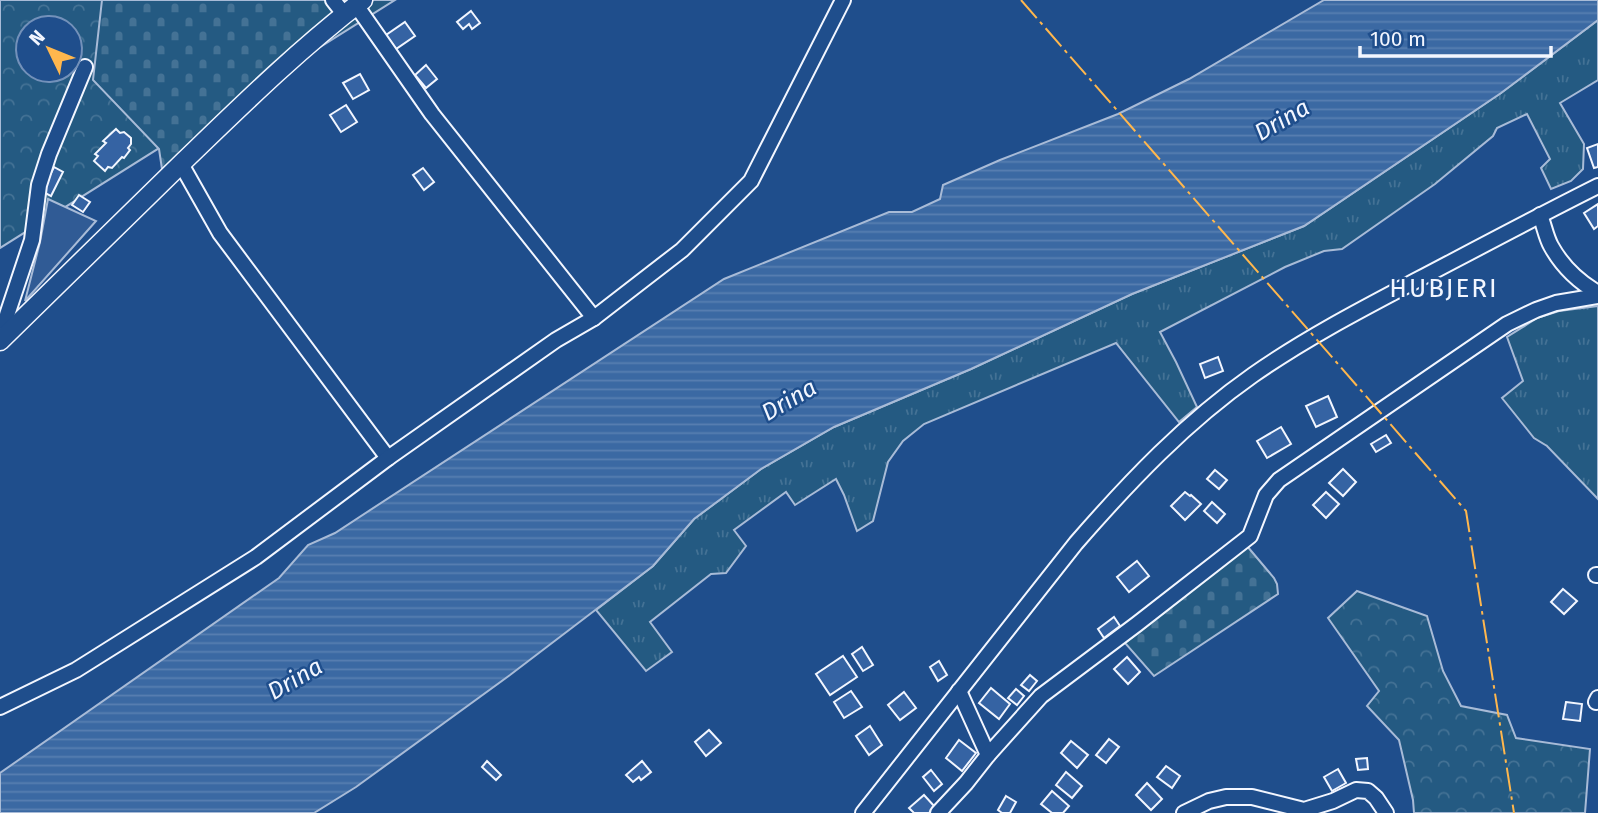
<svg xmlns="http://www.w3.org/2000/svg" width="1598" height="813" font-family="'Fira Sans',sans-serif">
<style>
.grass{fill:url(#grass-tufts);stroke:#a8bbd7;stroke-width:2}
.forest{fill:url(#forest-crowns);stroke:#a8bbd7;stroke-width:2;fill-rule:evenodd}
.cemetery{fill:url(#cemetery-stones);stroke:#a8bbd7;stroke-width:2}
.parking{fill:#305b95;stroke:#a8bbd7;stroke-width:2}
.water{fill:url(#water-rules);stroke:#a8bbd7;stroke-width:2}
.building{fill:#3563a3;stroke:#f2f6ff;stroke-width:2}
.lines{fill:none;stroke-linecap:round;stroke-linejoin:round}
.minor-casing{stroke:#f2f6ff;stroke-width:18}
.major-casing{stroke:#f2f6ff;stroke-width:21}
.minor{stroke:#1f4e8c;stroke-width:14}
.major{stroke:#1f4e8c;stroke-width:18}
.power{stroke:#ffb74d;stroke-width:2;stroke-dasharray:24 5 3.5 5;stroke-linecap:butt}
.labels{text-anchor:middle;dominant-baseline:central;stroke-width:5;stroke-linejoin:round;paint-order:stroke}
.water-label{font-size:24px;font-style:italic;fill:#f2f6ff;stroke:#1f4e8c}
.quarter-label{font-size:26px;letter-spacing:2px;fill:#f2f6ff;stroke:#1f4e8c}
</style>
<defs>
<pattern id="grass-tufts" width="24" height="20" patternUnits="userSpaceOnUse" patternTransform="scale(1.75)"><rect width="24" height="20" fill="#245a82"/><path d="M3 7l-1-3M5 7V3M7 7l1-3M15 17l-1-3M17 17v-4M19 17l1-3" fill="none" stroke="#447295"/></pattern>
<pattern id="forest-crowns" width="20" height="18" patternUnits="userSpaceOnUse" patternTransform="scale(1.75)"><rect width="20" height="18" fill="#245a82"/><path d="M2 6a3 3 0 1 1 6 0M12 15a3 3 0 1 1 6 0" fill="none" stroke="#447295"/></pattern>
<pattern id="cemetery-stones" width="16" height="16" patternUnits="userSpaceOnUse" patternTransform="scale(1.75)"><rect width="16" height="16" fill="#245a82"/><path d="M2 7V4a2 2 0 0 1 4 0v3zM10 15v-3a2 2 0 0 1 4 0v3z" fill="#447295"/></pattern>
<pattern id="water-rules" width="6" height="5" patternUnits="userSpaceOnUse" patternTransform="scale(1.75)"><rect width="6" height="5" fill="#3b69a3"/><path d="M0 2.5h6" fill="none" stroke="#587fb1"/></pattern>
</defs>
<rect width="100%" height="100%" fill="#1f4e8c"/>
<g class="grass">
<path d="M1598 20V80L1560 103 1584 144 1583 169 1571 181 1551 189 1541 168 1550 159 1527 114 1497 128 1493 136 1435 184 1342 249 1324 251 1285 267 1160 332 1176 362 1197 407 1179 422 1116 343 924 424 903 441 888 462 873 521 857 531 844 495 836 479 795 505 786 492 734 530 746 546 726 573 711 574 650 622 672 652 646 671 596 610 653 566 694 519 761 469 834 427 971 369 1132 294 1304 226 1501 93Z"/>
<path d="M1598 306V499L1547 446 1534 438 1502 398 1523 381 1507 337 1537 318 1559 311Z"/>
</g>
<g class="forest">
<path d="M0 0H395L0 248ZM28 28H70V70H28Z"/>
<path d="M1357 591 1427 616 1443 671 1461 706 1507 715 1516 738 1590 749 1585 813H1414L1413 800 1399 740 1367 706 1379 691 1328 618Z"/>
</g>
<g class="cemetery">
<path d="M102 0H329L338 14 162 169 159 149 93 80Z"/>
<path d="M1247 546 1274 578 1277 584 1278 594 1154 676 1125 643Z"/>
</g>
<path class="parking" d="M48 199 96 221 25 301 40 242Z"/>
<path class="water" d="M1324 0H1598V20L1501 93 1304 226 1132 294 971 369 834 427 761 469 694 519 653 566 510 675 356 787 314 813H0V773L279 578 308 545 335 533 724 279 889 212H912L940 199 943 185 1000 160 1118 114 1189 79Z"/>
<g class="building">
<path d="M471 11 480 23 472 29 469 24 463 29 457 22Z"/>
<path d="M405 22 415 36 396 49 386 35Z"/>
<path d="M426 65 437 79 426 88 415 75Z"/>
<path d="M360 74 369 90 353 99 343 83Z"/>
<path d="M346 105 357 122 341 132 330 115Z"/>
<path d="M116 129 120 133 124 132 131 138V144L128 148 130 150 124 158 122 157 112 168 108 167 105 171 94 161 98 156 95 154 106 143 103 141Z"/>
<path d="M1598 144V167L1594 168 1587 148Z"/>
<path d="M54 167 63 172 51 196 42 191Z"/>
<path d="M423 168 434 182 424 190 413 175Z"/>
<path d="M79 195 90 202 83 212 72 205Z"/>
<path d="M1598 204V226L1594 229 1584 213Z"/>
<path d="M1218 357 1223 371 1205 378 1200 364Z"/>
<path d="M1328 396 1337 417 1316 427 1306 406Z"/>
<path d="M1281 427 1291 444 1267 458 1257 441Z"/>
<path d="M1386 435 1391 443 1376 452 1371 444Z"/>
<path d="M1343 469 1356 482 1343 496 1329 483Z"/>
<path d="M1215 470 1227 480 1219 489 1207 479Z"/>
<path d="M1185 492 1190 496 1191 495 1201 504 1185 520 1171 506Z"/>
<path d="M1326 492 1339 504 1326 518 1313 505Z"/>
<path d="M1212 502 1225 514 1217 523 1204 511Z"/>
<path d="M1137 561 1149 576 1129 592 1117 577Z"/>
<path d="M1563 589 1577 601 1564 614 1551 602Z"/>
<path d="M1114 617 1120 626 1104 638 1098 629Z"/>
<path d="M862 647 873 665 863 671 852 654Z"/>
<path d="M843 656 857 677 830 695 816 674Z"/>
<path d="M1127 657 1140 672 1128 684 1114 669Z"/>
<path d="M939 661 947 675 938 681 930 667Z"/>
<path d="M1030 675 1037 681 1029 691 1021 685Z"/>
<path d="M991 688 1010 704 999 719 979 703Z"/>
<path d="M1016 689 1024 696 1017 705 1008 698Z"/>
<path d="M851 691 862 707 844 718 834 702Z"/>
<path d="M904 692 916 708 900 720 888 705Z"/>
<path d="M1566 702 1582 704 1580 721 1563 719Z"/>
<path d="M870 726 882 745 869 755 856 736Z"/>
<path d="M709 730 721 743 706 756 695 742Z"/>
<path d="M1109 739 1119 747 1106 763 1096 755Z"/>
<path d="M959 740 976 753 962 771 946 758Z"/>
<path d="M1071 741 1088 755 1077 768 1061 753Z"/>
<path d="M1367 758 1368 769 1358 770 1356 759Z"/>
<path d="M487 761 501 775 496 780 482 767Z"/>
<path d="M642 761 651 772 641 780 639 777 633 782 626 775Z"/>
<path d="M1166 766 1180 776 1172 788 1157 777Z"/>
<path d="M1338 769 1346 783 1332 791 1324 777Z"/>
<path d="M931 770 942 784 934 791 923 777Z"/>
<path d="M1066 772 1082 786 1072 798 1056 785Z"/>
<path d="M1147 783 1162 799 1151 810 1136 795Z"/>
<path d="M1052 791 1069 806 1063 813H1052L1041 804Z"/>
<path d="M924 795 935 807 929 813H914L909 808Z"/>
<path d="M1006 796 1016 802 1010 813H1002L998 810Z"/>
</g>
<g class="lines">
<g class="minor-casing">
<g id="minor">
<path d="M333 0 344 14"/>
<path d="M356 5 432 114 594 318"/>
<path d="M181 164 220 233 388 458"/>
<path d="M1540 215C1544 225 1546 237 1551 246 1562 266 1579 282 1598 293"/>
<path d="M11 331 6 325 7 315 32 240 39 185 49 154 85 67"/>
<path d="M1596 575H1598"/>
<path d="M959 691 988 755"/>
<path d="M1596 702 1598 698"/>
<path d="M0 707 76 670 256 557 388 458 556 340 594 318 682 250 751 181 843 0"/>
<path d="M863 813 1076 543C1130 481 1186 422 1253 375 1306 338 1362 309 1419 279 1478 248 1538 216 1598 186"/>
<path d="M938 813 966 783 988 755 1041 696 1137 624 1250 536 1266 495 1279 480 1507 324 1536 310 1556 303 1598 296"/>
<path d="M1184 813 1209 801 1226 797H1252L1304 810 1333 801 1356 790 1368 791 1376 798 1386 813"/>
</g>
</g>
<g class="major-casing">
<path id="major" d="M0 341C61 281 122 221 184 161 241 106 299 49 363 0"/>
</g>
<use href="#minor" class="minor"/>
<use href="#major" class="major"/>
<path class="power" d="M1021 0 1466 511 1514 813"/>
</g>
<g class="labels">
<g class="water-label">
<text transform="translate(1282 120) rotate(-30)">Drina</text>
<text transform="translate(789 400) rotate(-30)">Drina</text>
<text transform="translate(295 679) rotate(-30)">Drina</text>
</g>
<g class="quarter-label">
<text x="1444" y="288">HUBJERI</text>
</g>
</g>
<g transform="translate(49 49) rotate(313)"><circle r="33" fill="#1f4e8c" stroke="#7391ba" stroke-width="2"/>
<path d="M0-5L12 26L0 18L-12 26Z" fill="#ffb74d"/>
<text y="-10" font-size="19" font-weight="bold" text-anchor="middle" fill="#f2f6ff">N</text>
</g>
<path d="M1360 46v10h191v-10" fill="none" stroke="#f2f6ff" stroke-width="3.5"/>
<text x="1370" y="46" font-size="21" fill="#f2f6ff" stroke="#1f4e8c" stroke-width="5" paint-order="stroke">100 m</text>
</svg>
